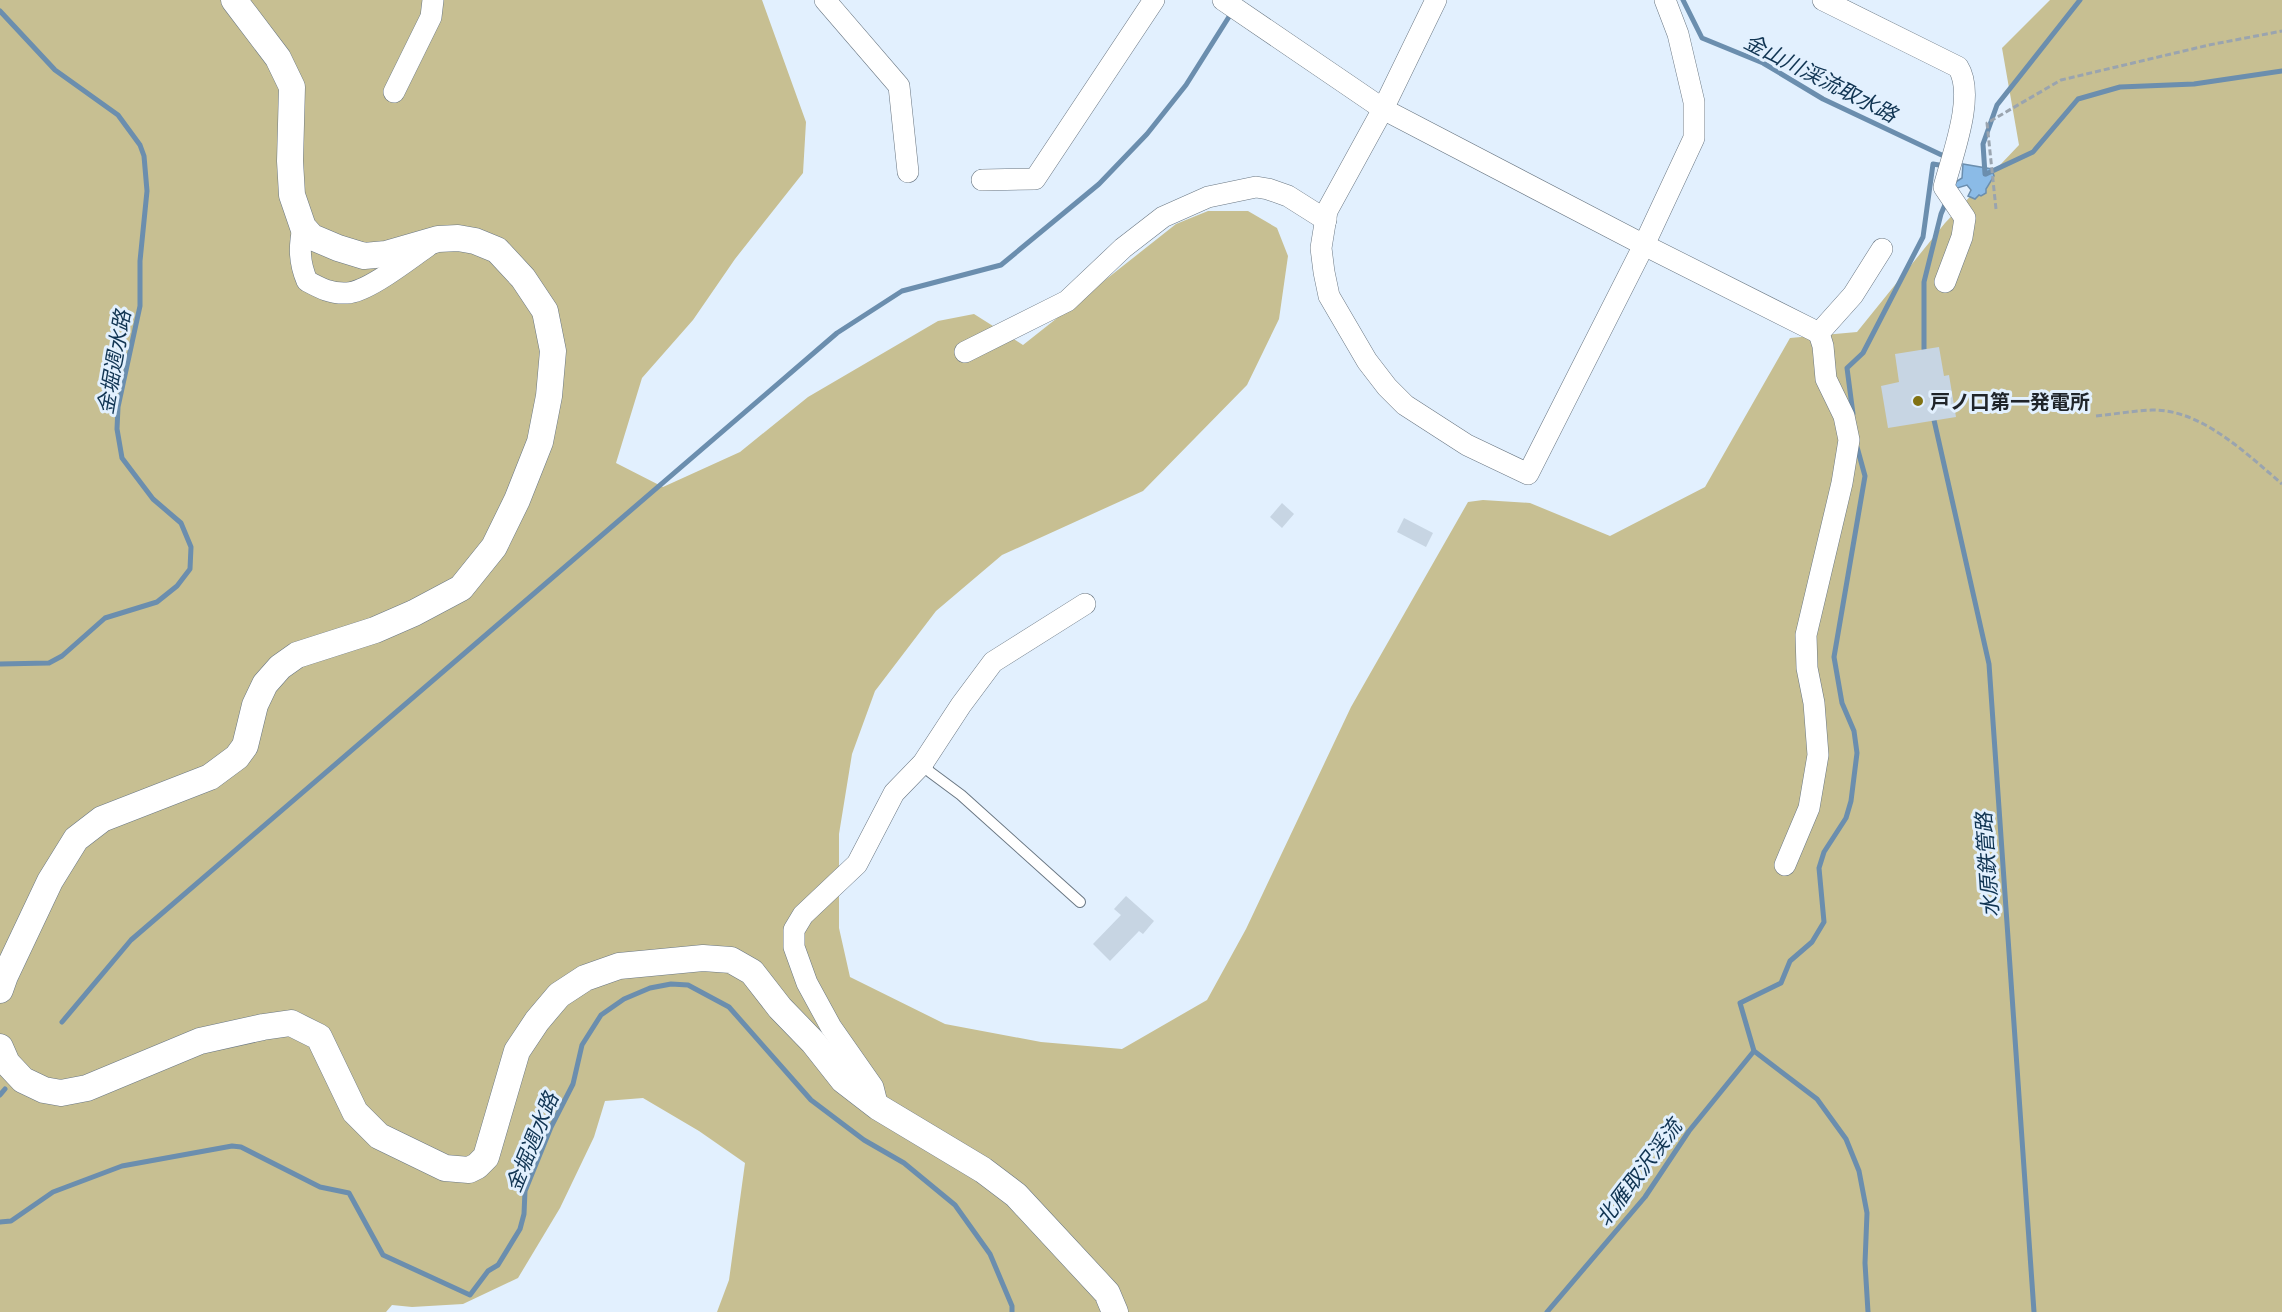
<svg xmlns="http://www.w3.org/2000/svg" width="2282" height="1312" font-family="Lato,'Noto Sans JP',sans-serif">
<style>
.green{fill:#c7bf92}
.water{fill:#8bbbe7;stroke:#6b8eae;stroke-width:1.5}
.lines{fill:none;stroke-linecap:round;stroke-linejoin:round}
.stream{stroke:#6b8eae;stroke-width:5}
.building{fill:#c7d5e3}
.service-casing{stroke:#6a7783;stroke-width:12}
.minor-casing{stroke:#6a7783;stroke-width:22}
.tertiary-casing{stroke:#6a7783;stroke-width:27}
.path{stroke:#9aa4af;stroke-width:3;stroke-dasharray:6 3;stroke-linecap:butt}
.service{stroke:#fff;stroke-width:10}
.minor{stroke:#fff;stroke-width:21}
.tertiary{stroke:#fff;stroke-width:26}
.poi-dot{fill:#817213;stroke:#e2f0fe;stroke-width:2}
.labels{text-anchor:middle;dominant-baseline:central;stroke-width:6;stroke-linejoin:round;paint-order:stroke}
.poi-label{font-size:20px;font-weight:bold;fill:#1f2429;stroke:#e2f0fe;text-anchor:start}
.water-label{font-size:21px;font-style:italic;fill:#103452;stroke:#e2f0fe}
</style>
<rect width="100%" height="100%" fill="#e2f0fe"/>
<path class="green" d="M0 0H762L806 122 803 173 735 259 693 320 642 378 616 463 663 487 740 452 808 397 938 321 974 314 1023 345 1176 224 1208 211H1248L1277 228 1288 256 1279 319 1247 385 1143 491 1002 555 936 611 875 691 852 754 839 834V928L850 977 945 1024 1041 1042 1122 1049 1207 1000 1246 929 1351 707 1468 502 1483 500 1530 503 1610 536 1705 487 1790 338 1857 332 1945 223 2019 145 2002 48 2050 0H2282V1312H717L729 1280 745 1163 699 1131 643 1098 605 1101 594 1137 560 1208 518 1278 463 1304 412 1307 392 1305 386 1312H0Z"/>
<path class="water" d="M1963 164 1992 169 1994 176 1986 189V193L1981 196 1979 195 1975 199 1968 196 1971 190 1967 185 1954 189 1951 185 1962 178Z"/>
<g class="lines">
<g class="stream">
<path d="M1683 0 1702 38 1763 63 1823 99 1948 158"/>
<path d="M0 11 55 70 118 115 140 145 144 156 147 191 140 261V306L118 407 117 429 122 458 153 499 181 523 191 547 190 569 177 586 157 602 105 618 62 656 49 663 0 664"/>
<path d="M1985 174 1983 144 1997 105 2080 0"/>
<path d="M1986 174 2033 152 2078 99 2120 87 2194 84 2282 71"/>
<path d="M1924 349V282L1941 214 1947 200"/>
<path d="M1853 414 1847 368 1863 353 1923 237 1933 164 1945 166"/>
<path d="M1934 420 1989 664 2034 1312"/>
<path d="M1857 447 1865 476 1834 657 1842 703 1854 731 1857 753 1851 801 1846 818 1824 852 1819 868 1824 922 1812 942 1790 961 1781 983 1740 1003 1754 1051 1817 1099 1846 1139 1859 1171 1867 1213 1865 1263 1868 1312"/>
<path d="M62 1022 131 940 837 333 902 291 1001 265 1099 184 1147 134 1186 85 1232 12"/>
<path d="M0 1095 5 1089"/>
<path d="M0 1222 11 1221 53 1192 122 1166 232 1146 241 1147 320 1187 349 1193 383 1255 470 1295 488 1271 498 1265 520 1229 524 1214 525 1191 551 1127 573 1084 582 1045 601 1015 624 999 650 988 671 984 688 985 729 1007 811 1100 864 1140 904 1163 955 1205 990 1254 1012 1306V1312"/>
<path d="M1547 1312 1645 1197 1689 1131 1754 1051"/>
</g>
</g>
<g class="building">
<path d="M1939 347 1944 376 1949 375 1956 417 1888 428 1881 386 1899 382 1895 354Z"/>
<path d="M1282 503 1294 514 1282 528 1270 517Z"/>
<path d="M1404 518 1433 533 1426 547 1397 532Z"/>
<path d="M1126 896 1154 921 1143 934 1139 931 1110 961 1093 944 1121 915 1114 909Z"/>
</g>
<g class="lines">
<g class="service-casing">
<path id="service" d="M923 763 930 772 961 795 1080 902"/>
</g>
<g class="minor-casing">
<g id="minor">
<path d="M825 0 899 86 908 172"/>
<path d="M1223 0 1383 109 1644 245 1819 333"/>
<path d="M1436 0 1383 109 1327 211 1321 248 1324 272 1329 296 1367 361 1387 387 1405 405 1467 445 1528 474 1644 245 1694 138V102L1678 34 1665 0"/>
<path d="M1823 0 1958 67C1976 95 1952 156 1944 187L1965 218 1962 237 1945 282"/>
<path d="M394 92 431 17 433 0"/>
<path d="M982 180 1035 179 1154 0"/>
<path d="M303 227C299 247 299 262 307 281 320 288 331 294 347 293 368 292 409 259 428 246"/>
<path d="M965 352 1067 301 1123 248 1163 217 1208 197 1256 187 1268 189 1288 196 1326 220"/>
<path d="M1785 865 1809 808 1818 755 1814 703 1807 668 1806 635 1842 483 1849 440 1844 416 1826 379 1823 346 1819 333 1853 295 1882 249"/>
<path d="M878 1107 873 1087 831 1027 807 983 794 947V930L803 915 857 864 894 793 923 763 961 705 993 662 1085 604"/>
</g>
</g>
<g class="tertiary-casing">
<g id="tertiary">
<path d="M0 990 5 976 50 881 76 839 102 819 210 777 237 757 245 746 255 705 265 684 280 667 297 655 375 630 414 613 461 588 494 547 517 500 540 442 549 396 553 351 545 311 523 278 497 250 475 241 458 238 438 239 386 254 364 256 338 248 312 237 303 227 292 195 290 161 292 87 278 58 234 0"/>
<path d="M0 1047 7 1063 23 1080 44 1090 61 1093 87 1088 200 1041 263 1027 291 1023 319 1037 355 1112 379 1136 445 1168 469 1170 477 1166 486 1157 517 1051 537 1021 559 995 585 978 619 966 703 958 731 960 752 972 780 1008 813 1042 843 1080 878 1107 983 1170 1016 1195 1107 1293 1115 1312"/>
</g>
</g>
<g class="path">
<path d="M1996 209 1987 123 2061 80 2209 45 2282 31"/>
<path d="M2096 416C2115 414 2133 411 2152 410 2201 409 2247 454 2282 484"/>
</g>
<use href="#service" class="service"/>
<use href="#minor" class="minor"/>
<use href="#tertiary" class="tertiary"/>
</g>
<circle class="poi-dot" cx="1918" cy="401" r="6"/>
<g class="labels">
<g class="poi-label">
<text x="1930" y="401">戸ノ口第一発電所</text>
</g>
<g class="water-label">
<text transform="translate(1821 77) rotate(27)">金山川渓流取水路</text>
<text transform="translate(113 362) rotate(-80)">金堀週水路</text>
<text transform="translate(1986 865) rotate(-94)">水原鉄管路</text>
<text transform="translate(531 1142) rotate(-68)">金堀週水路</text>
<text transform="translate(1638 1172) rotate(-53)">北雁取沢渓流</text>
</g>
</g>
</svg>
